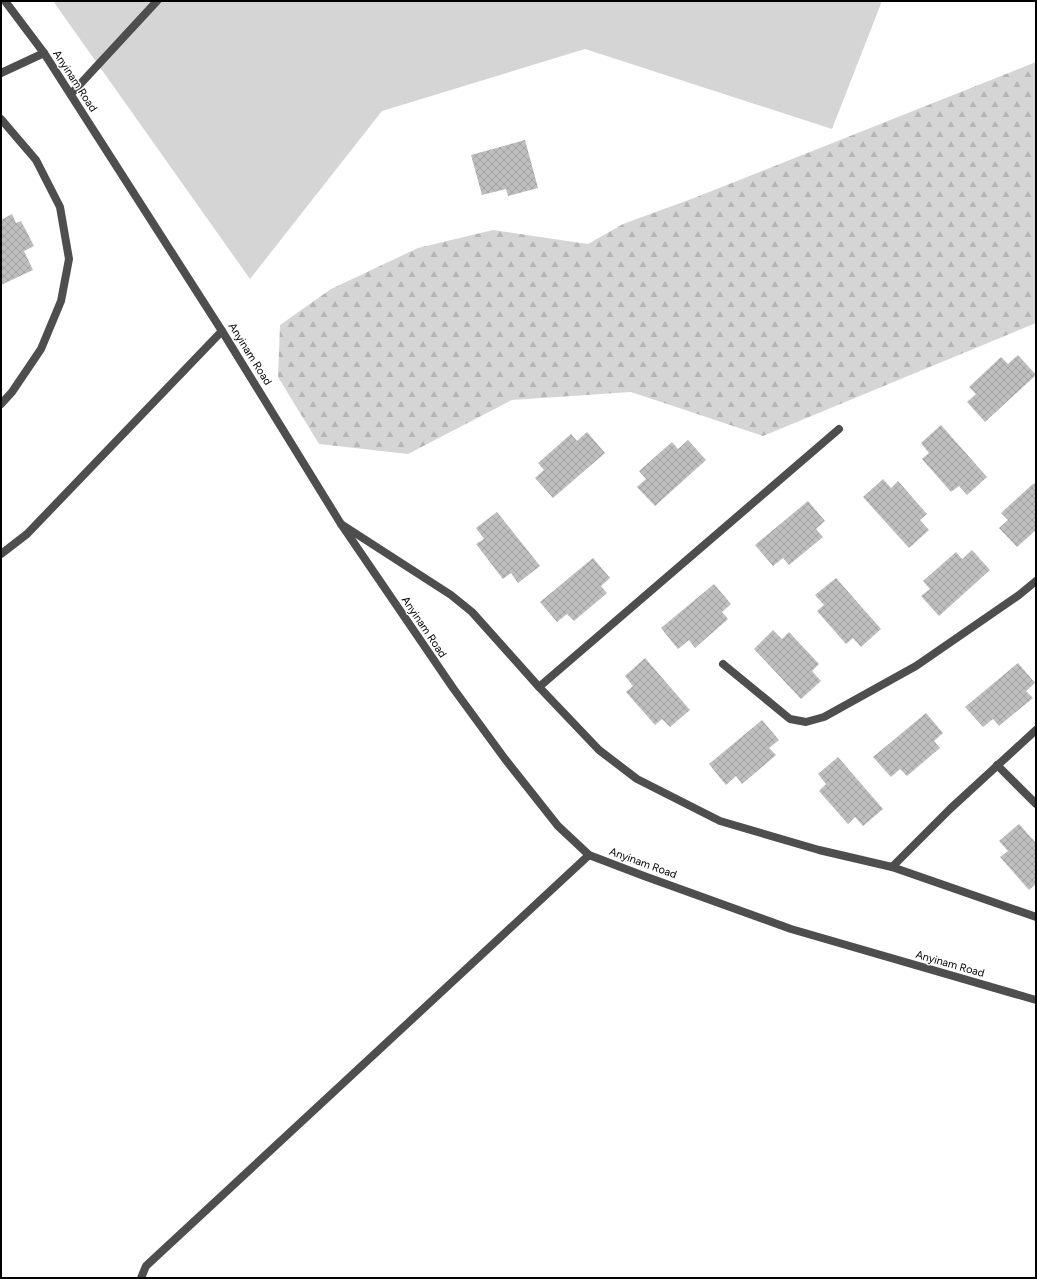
<svg xmlns="http://www.w3.org/2000/svg" width="1037" height="1279" font-family="Figtree,sans-serif">
<style>
.grass{fill:#d5d5d5}
.forest{fill:url(#forest-firs)}
.building{fill:url(#building-cross-hatch)}
.lines{fill:none;stroke-linecap:round;stroke-linejoin:round}
.service{stroke:#4e4e4e;stroke-width:8}
.minor{stroke:#4e4e4e;stroke-width:8}
.tertiary{stroke:#4e4e4e;stroke-width:8}
.labels{text-anchor:middle;dominant-baseline:central;stroke-width:3;stroke-linejoin:round;paint-order:stroke}
.street-label{font-size:11px;fill:#000;stroke:#fff}
</style>
<defs>
<pattern id="forest-firs" width="22" height="20" patternUnits="userSpaceOnUse"><rect width="22" height="20" fill="#d5d5d5"/><path d="M5 1l3.5 6h-7zM16 11l3.5 6h-7z" fill="#b5b5b5"/></pattern>
<pattern id="building-cross-hatch" width="8" height="8" patternUnits="userSpaceOnUse"><rect width="8" height="8" fill="#bebebe"/><path d="M0 0l8 8M0 8l8-8" fill="none" stroke="#a2a2a2"/></pattern>
</defs>
<rect width="100%" height="100%" fill="#fff"/>
<path class="grass" d="M53 1H882L832 129 585 49 382 111 250 279Z"/>
<path class="forest" d="M1036 62V323L763 436 631 392 512 400 408 454 319 444 278 377 280 325 331 289 418 248 493 230 588 244 623 224 694 198Z"/>
<g class="building">
<path d="M525 140 538 188 508 196 506 189 482 195 471 155Z"/>
<path d="M12 214 16 223 21 221 34 246 24 251 33 270 1 285V220Z"/>
<path d="M1018 355 1036 375 985 422 967 402 976 394 969 387 1001 357 1008 364Z"/>
<path d="M941 425 987 477 967 495 959 486 951 492 922 459 929 453 921 443Z"/>
<path d="M587 432 605 453 553 498 535 478 544 470 538 463 571 434 577 441Z"/>
<path d="M688 440 706 460 655 506 637 487 646 479 639 471 672 442 678 449Z"/>
<path d="M883 479 891 488 898 481 927 514 920 520 929 530 909 548 863 497Z"/>
<path d="M1034 483 1036 485V530L1017 547 999 528 1008 520 1001 513Z"/>
<path d="M808 501 825 521 816 529 823 537 789 565 783 558 773 566 755 545Z"/>
<path d="M497 512 540 566 518 583 511 573 503 579 476 544 484 539 476 528Z"/>
<path d="M972 550 990 570 939 616 921 596 930 589 923 581 956 552 962 559Z"/>
<path d="M593 558 610 578 601 586 607 593 574 621 567 614 557 622 540 602Z"/>
<path d="M836 578 881 629 861 647 853 638 846 644 817 611 824 605 815 595Z"/>
<path d="M714 584 731 604 722 612 728 619 695 648 689 640 678 649 661 628Z"/>
<path d="M773 630 782 639 789 632 819 664 812 671 821 681 801 699 754 649Z"/>
<path d="M645 658 690 710 670 727 662 719 655 725 626 692 633 686 625 676Z"/>
<path d="M1018 663 1035 683 1026 691 1033 698 999 726 993 719 983 727 965 707Z"/>
<path d="M926 713 943 733 934 741 940 748 907 776 900 769 891 777 873 757Z"/>
<path d="M762 720 779 740 769 748 776 755 742 784 736 776 726 785 709 764Z"/>
<path d="M838 757 883 809 863 826 855 817 848 824 819 791 826 784 818 774Z"/>
<path d="M1019 824 1036 843V884L1029 890 1000 857 1008 851 999 841Z"/>
</g>
<g class="lines">
<path class="service" d="M71 94 157 1"/>
<g class="minor">
<path d="M1 73 44 53"/>
<path d="M1 119 36 160 60 207 69 259 61 301 41 349 12 392 1 404"/>
<path d="M341 524 451 595 472 612 539 687 599 750 637 779 720 821 819 850 892 867 1036 917"/>
<path d="M1 554 27 534 222 331"/>
<path d="M723 664 790 719 806 722 824 717 916 666 1019 595 1036 581"/>
<path d="M539 687 839 429"/>
<path d="M997 765 1036 804"/>
<path d="M892 867 950 809 1036 730"/>
<path d="M141 1278 146 1266 589 855"/>
</g>
<path class="tertiary" d="M5 1 44 53 222 331 341 524 453 688 505 759 558 826 589 855 644 876 791 929 1036 1000"/>
</g>
<g class="labels">
<g class="street-label">
<text transform="translate(75 81) rotate(57)">Anyinam Road</text>
<text transform="translate(250 354) rotate(58)">Anyinam Road</text>
<text transform="translate(424 627) rotate(56)">Anyinam Road</text>
<text transform="translate(643 863) rotate(20)">Anyinam Road</text>
<text transform="translate(950 964) rotate(16)">Anyinam Road</text>
</g>
</g>
<rect width="1037" height="1279" fill="none" stroke="#000000" stroke-width="4"/>
</svg>
